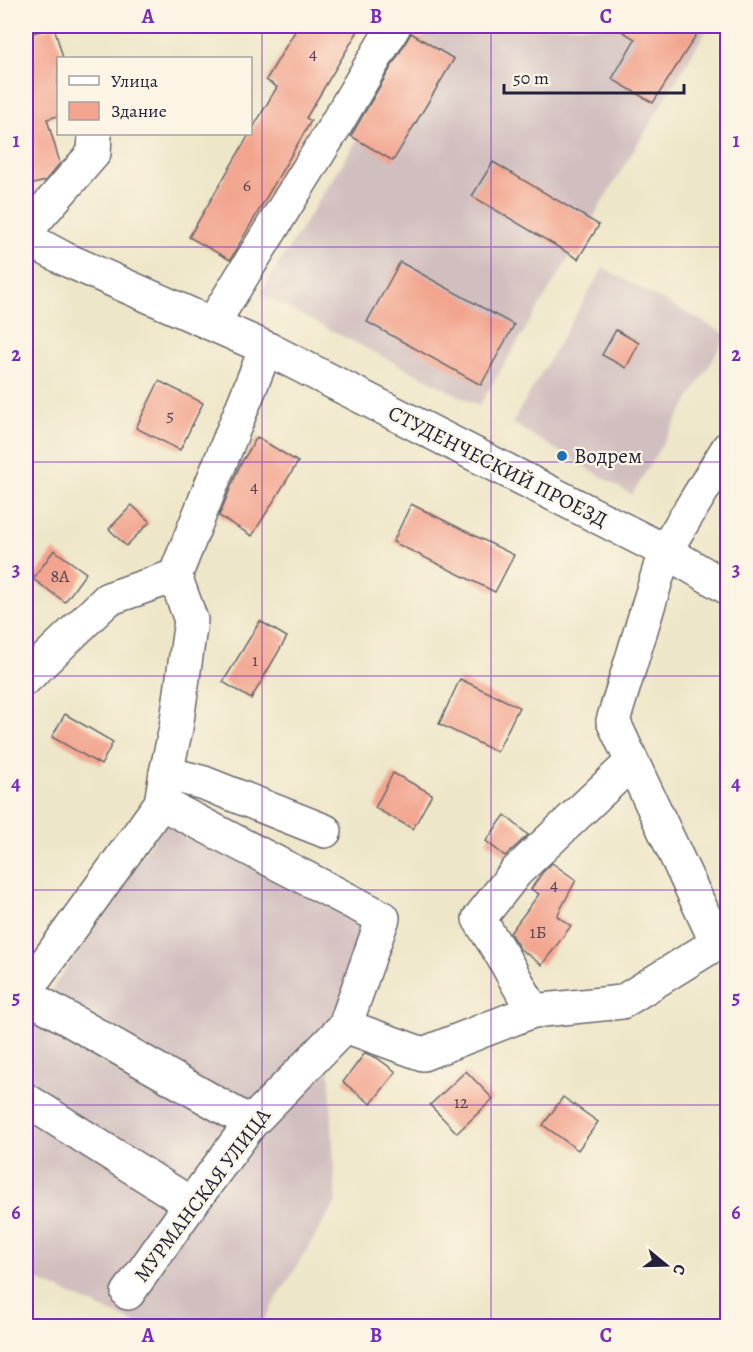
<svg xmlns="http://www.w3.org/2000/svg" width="753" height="1352" font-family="Alegreya,serif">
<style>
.industrial{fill:#d1bfbf}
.building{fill:#f2a48e}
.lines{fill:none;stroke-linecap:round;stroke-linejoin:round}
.minor-casing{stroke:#69676c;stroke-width:36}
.minor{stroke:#fff;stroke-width:33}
.grid{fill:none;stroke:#7b2cbf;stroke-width:1.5;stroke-opacity:0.55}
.poi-dot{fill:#1f6fb2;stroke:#fcf5e5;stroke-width:2}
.labels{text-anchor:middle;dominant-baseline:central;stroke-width:4.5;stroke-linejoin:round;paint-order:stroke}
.number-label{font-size:18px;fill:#564250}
.poi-label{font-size:21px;fill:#22223b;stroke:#fcf5e5;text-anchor:start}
.street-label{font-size:21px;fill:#22223b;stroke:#fcf5e5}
.neatline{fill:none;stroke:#7b2cbf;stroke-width:2}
.grid-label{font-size:20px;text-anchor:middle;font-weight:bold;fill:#7b2cbf}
</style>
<rect width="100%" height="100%" fill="#fcf5e5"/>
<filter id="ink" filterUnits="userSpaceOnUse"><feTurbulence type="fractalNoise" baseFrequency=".0167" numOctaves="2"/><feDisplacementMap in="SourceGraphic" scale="12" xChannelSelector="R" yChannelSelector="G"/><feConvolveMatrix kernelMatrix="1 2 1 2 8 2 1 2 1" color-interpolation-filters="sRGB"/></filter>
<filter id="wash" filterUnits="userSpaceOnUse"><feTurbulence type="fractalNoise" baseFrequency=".008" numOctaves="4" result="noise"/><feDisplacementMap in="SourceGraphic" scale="24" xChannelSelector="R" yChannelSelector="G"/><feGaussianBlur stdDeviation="1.35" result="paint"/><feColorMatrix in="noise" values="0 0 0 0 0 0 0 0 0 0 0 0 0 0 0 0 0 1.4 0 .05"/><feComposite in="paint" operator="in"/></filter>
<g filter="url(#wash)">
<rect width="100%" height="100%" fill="#eee6c8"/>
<g class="industrial">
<path d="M429 26H709L479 406 260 294Z"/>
<path d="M603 268 727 335 632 495 512 423Z"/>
<path d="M185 792 392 910 329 1062 336 1202 260 1326H142L26 1275V1028Z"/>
</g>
<g id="blocks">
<g class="building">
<path d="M298 26H361L306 118 311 121 230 260 189 237 277 87 266 80Z"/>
<path d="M613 26H702L653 103 612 79 635 39Z"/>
<path d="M54 27 63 58H58V116L47 119 60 163 45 181 26 186V35Z"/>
<path d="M411 33 454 59 393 161 351 136Z"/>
<path d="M493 162 599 225 578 259 472 196Z"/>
<path d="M400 262 514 325 481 385 367 322Z"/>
<path d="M616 330 639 343 626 368 602 355Z"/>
<path d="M159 381 203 403 180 450 136 428Z"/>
<path d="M257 437 298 462 252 536 219 516 240 465Z"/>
<path d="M411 504 514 555 495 592 393 542Z"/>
<path d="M132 505 150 522 126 546 109 529Z"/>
<path d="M54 550 86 573 65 602 33 579Z"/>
<path d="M260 621 287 637 251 699 223 682Z"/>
<path d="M460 679 519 707 497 752 439 724Z"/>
<path d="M65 714 113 742 101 765 52 737Z"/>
<path d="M393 773 432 794 413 829 375 808Z"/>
<path d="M505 815 528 835 505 856 486 841Z"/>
<path d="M552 863 576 880 557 916 571 926 542 965 520 949 510 933 539 894 531 889 542 873Z"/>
<path d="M365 1053 377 1058 396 1072 371 1104 343 1082Z"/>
<path d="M466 1071 493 1099 457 1133 430 1105Z"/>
<path d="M563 1097 598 1122 578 1150 543 1125Z"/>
</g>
</g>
</g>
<g filter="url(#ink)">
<use href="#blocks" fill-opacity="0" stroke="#69676c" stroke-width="1.5"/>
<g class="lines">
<g class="minor-casing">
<g id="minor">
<path d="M26 231 94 153 95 134"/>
<path d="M26 238 65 259 266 348 665 551 728 588"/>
<path d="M213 323 332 131 394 26"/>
<path d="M26 678 108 599 175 576"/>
<path d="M166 773 204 783 325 831"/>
<path d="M161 803 383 918 345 1026"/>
<path d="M26 991 161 803 166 773 176 728 191 620 175 576 266 348"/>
<path d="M26 995 251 1123"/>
<path d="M533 1011 503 957 479 919 516 872 632 762"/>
<path d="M26 1100 191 1204"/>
<path d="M128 1293 191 1204 251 1123 345 1026 423 1054 533 1011 622 1002 717 943 613 721 665 551 728 448"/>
</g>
</g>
<use href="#minor" class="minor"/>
</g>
</g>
<path class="grid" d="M262 26V1326M491 26V1326M26 247H728M26 462H728M26 676H728M26 890H728M26 1105H728"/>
<circle class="poi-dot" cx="562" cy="456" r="6"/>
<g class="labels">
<g class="number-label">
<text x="313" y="53">4</text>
<text x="247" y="185">6</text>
<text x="170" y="415">5</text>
<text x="254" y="486">4</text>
<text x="60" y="576">8А</text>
<text x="255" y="660">1</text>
<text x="554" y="884">4</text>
<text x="538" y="932">1Б</text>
<text x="461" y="1102">12</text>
</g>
<g class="poi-label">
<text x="574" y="456">Водрем</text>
</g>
<g class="street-label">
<text transform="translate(498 466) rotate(27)">СТУДЕНЧЕСКИЙ ПРОЕЗД</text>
<text transform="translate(202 1195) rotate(-53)">МУРМАНСКАЯ УЛИЦА</text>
</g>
</g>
<rect width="753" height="1352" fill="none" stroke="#fcf5e5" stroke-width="66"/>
<rect x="57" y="57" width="195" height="78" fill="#fcf5e5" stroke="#a5a1a1" stroke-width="1.5"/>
<rect x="69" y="76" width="30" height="9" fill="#ffffff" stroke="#a5a1a1" stroke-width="1.5"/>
<text x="111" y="87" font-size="18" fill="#22223b">Улица</text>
<rect x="69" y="102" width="30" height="18" fill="#f2a48e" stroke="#a5a1a1" stroke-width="1.5"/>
<text x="111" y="117" font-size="18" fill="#22223b">Здание</text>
<g transform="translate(666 1265) rotate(109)" stroke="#fcf5e5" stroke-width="4.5" paint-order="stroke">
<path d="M0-4.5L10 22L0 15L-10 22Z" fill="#22223b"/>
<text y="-9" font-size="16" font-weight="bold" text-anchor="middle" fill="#22223b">С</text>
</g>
<path d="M504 84v9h180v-9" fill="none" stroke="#22223b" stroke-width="3"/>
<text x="513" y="84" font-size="18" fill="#22223b" stroke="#fcf5e5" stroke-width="4.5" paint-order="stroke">50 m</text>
<rect x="33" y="33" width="687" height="1286" class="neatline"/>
<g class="grid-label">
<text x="148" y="23">A</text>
<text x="376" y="23">B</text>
<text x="606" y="23">C</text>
<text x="16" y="147">1</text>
<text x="736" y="147">1</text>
<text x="16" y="361">2</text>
<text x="736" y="361">2</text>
<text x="16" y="576">3</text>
<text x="736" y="576">3</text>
<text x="16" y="790">4</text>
<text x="736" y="790">4</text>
<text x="16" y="1004">5</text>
<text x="736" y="1004">5</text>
<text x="16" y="1219">6</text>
<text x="736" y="1219">6</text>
<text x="148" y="1342">A</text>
<text x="376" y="1342">B</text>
<text x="606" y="1342">C</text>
</g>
</svg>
